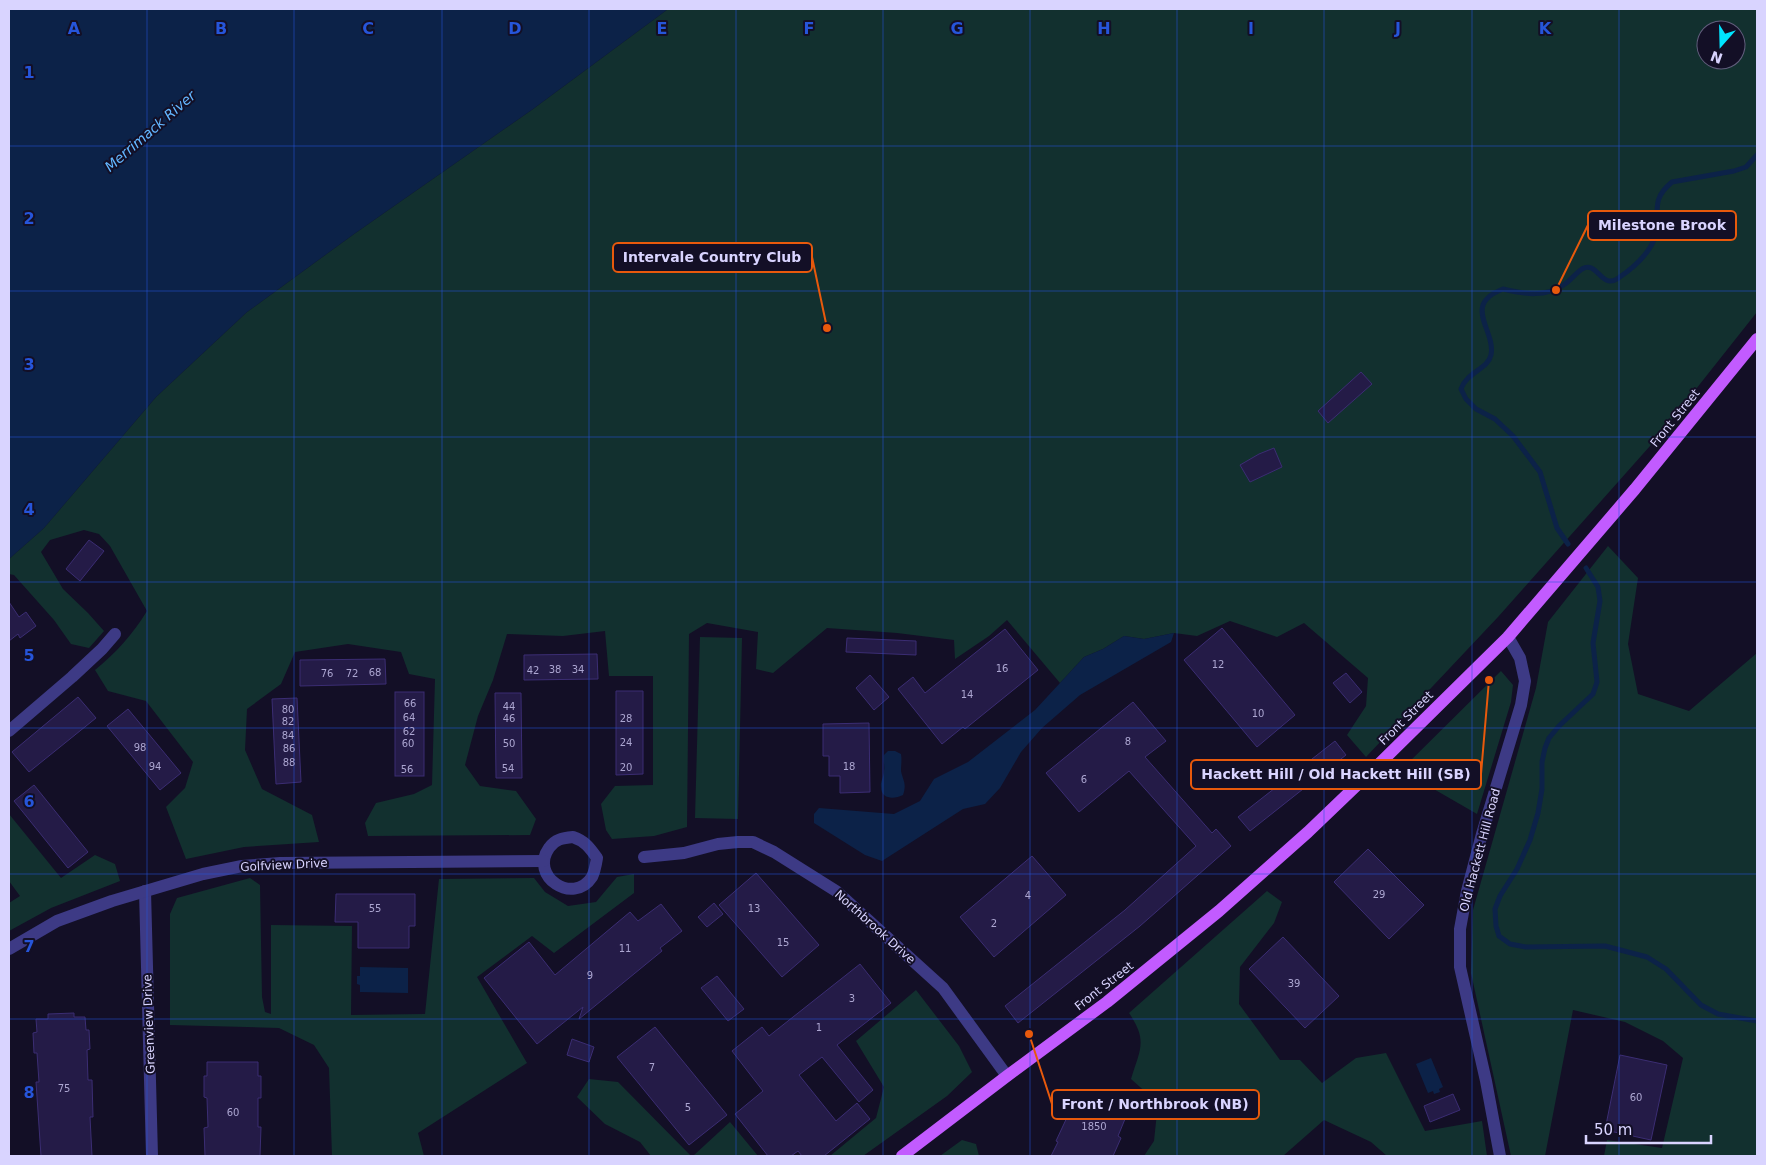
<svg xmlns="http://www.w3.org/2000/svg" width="1766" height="1165" font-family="'DejaVu Sans',sans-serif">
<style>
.green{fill:#12302f;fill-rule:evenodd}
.water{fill:#0c2248}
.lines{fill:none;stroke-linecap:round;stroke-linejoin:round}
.stream{stroke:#0c2248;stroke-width:5}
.building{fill:#241b47;stroke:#3b2d73}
.minor{stroke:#3d3a85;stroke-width:12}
.major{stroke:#c25bff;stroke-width:12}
.grid{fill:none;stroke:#2655da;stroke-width:1;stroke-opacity:0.55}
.labels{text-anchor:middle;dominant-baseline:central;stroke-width:4;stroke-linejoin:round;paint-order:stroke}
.number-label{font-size:10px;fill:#aca6d1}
.street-label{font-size:12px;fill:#d9d4ff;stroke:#130f26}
.water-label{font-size:14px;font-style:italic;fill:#62b6ff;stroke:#130f26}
.grid-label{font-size:16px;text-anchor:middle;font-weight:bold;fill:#2655da;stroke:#130f26;stroke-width:4;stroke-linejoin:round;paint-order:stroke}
.leader{fill:none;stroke:#e8590c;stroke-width:2}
.callout-dot{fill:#e8590c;stroke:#130f26;stroke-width:2}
.callout{fill:#130f26;stroke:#e8590c;stroke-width:2}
.callout-label{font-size:14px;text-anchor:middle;font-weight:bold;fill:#d9d4ff}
</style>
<rect width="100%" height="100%" fill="#130f26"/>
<g class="green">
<path d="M668 9H1757V312L1658 437 1498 617 1366 757 1347 735 1366 706 1368 678 1304 623 1277 637 1230 621 1197 636 1174 633 1144 639 1124 636 1103 649 1084 657 1060 683 1007 620 989 636 955 659 954 640 897 633 827 628 773 673 756 669 758 632 707 623 689 634 687 827 654 836 612 839 606 830 601 804 615 786 653 785V676H609L605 631 563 636 507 634 493 680 478 716 465 765 480 786 516 791 536 819 530 835 368 836 365 823 376 803 414 794 432 785 435 679 409 674 401 652 348 644 295 652 281 684 247 709 245 750 262 789 312 815 319 842 244 847 186 859 166 807 185 788 193 762 146 701 108 691 95 670C116 653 133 634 147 611L110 546 99 534 84 530 50 540 41 552 63 589 88 613 104 631 89 648 71 644 54 620 14 575 9 574V559L44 528 156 397 247 312 354 234 533 109ZM1706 30H1736V60H1706Z"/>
<path d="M1608 546 1638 578 1628 644 1638 694 1689 711 1757 653V1156H1604L1607 1140 1662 1148 1683 1058 1663 1041 1625 1022 1573 1010 1545 1156H1511L1471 973 1473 910 1536 688 1548 622Z"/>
<path d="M700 637 742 638 738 819 695 818Z"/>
<path d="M1501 671 1513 685 1511 702 1477 814 1425 784 1402 787 1393 778Z"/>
<path d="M9 814 61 878 95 855 115 864 120 881 51 908 9 931V903L20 896 9 881Z"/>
<path d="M634 874V893L554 953 532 936 477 977 527 1063 418 1133 424 1156H332L329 1068 314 1045 279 1028 170 1025V914L177 898 250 878 260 885 262 997 265 1012 271 1014V925L352 926 351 1015 425 1014 439 879 534 878 545 892 568 906 596 902 617 877Z"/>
<path d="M1267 891 1282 902 1274 923 1240 967 1239 1004 1280 1060H1300L1322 1083 1356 1058 1386 1053 1425 1131 1482 1121 1487 1156H1387L1371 1142 1324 1120 1283 1156H1144L1154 1141 1158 1103 1131 1079C1140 1049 1148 1041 1129 1013Z"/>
<path d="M916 990 959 1046 972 1072 947 1096 863 1156H830L876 1118 884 1087 856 1041Z"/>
<path d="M589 1079 618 1082 691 1156H651L640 1142 605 1124 577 1097Z"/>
<path d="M730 1122 758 1156H693Z"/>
<path d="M962 1140 976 1144 979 1156H940Z"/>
</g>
<g class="water">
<path d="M9 9H668L533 109 354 234 247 312 156 397 44 528 9 559Z"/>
<path d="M1174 633 1171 642 1080 695 1042 728 1021 752 1000 788 985 804 963 809 882 861 865 855 814 823V814L819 808 894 814 920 801 934 779 968 762 1035 710 1084 657 1103 649 1124 636 1144 639Z"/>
<path d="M888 751H895L901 754C902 760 901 765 901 771 903 781 907 783 903 795 895 799 881 800 881 787 880 782 884 777 884 771 885 766 883 761 884 755Z"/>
<path d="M360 967 408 968V993L360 992V985L357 984V976H360Z"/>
<path d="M1431 1058 1443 1087 1439 1089 1440 1092 1434 1094 1433 1091 1428 1093 1416 1064Z"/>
</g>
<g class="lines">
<g class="stream">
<path d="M1568 544 1557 528 1540 472 1513 436 1495 419 1476 409 1466 399 1461 389C1467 372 1488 369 1491 355 1496 330 1461 305 1503 289 1524 294 1546 298 1565 284 1571 280 1576 273 1582 269 1597 260 1601 289 1617 279 1632 269 1649 255 1655 237 1662 213 1648 202 1672 182L1734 171 1746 167 1757 155"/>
<path d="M1586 568 1598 587 1600 601 1593 643 1597 682 1593 694 1559 726 1549 738 1545 748 1542 762V789L1538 813 1530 840 1517 869 1500 896 1495 909 1496 926 1499 936 1510 944 1526 947 1605 946 1647 957 1666 969 1701 1005 1718 1014 1757 1021"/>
</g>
</g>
<g class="building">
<path d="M1361 372 1372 384 1328 423 1318 411Z"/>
<path d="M1274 448 1282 467 1250 482 1240 465 1259 454Z"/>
<path d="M89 540 104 551 80 581 66 569Z"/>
<path d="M9 602 19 617 26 612 36 626 20 638 18 634 9 641Z"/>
<path d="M1222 628 1295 715 1257 747 1184 660Z"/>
<path d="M1005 629 1038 670 965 729 963 727 942 744 898 689 913 677 925 693Z"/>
<path d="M847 638 916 641V655L846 652Z"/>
<path d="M597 654 598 679 524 680V655Z"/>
<path d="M385 659 386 684 300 686V660Z"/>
<path d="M1346 673 1362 692 1350 703 1333 683Z"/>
<path d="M870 675 889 697 874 710 856 688Z"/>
<path d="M616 691H643V774L616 775Z"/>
<rect x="395" y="692" width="29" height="84"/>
<path d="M495 693H521L522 778H496Z"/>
<path d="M78 697 96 718 29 772 12 752Z"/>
<path d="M297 698 301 782 276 784 272 699Z"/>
<path d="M1133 702 1166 741 1145 757 1212 833 1216 829 1231 846 1140 926 1018 1023 1005 1006 1125 910 1196 846 1129 771 1079 812 1046 773Z"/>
<path d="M128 709 181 773 160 790 107 726Z"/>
<path d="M869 723 870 792 840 793V776H829V756H823V724Z"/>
<path d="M1335 741 1346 755 1250 831 1238 817Z"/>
<path d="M34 785 88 852 68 868 14 801Z"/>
<path d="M1368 849 1424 905 1389 939 1334 882Z"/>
<path d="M1032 856 1066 895 994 957 960 917Z"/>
<path d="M756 873 819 945 782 977 719 905Z"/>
<path d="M336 894H415V926H409V948H358V922H335Z"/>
<path d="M714 903 723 914 707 927 698 917Z"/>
<path d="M661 904 682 931 660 948 662 951 579 1019 583 1007 537 1044 484 978 529 942 555 975 630 912 638 921Z"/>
<path d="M1283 937 1339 996 1305 1028 1249 969Z"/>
<path d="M860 964 891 1003 837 1045 873 1090 859 1102 822 1057 799 1075 836 1121 857 1103 870 1119 824 1156H802L798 1151 791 1156H768L735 1114 763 1091 732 1051 762 1027 769 1036Z"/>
<path d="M717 976 744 1009 728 1021 701 988Z"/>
<path d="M74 1013V1017H85L86 1030H89L90 1049 87 1050 88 1080H92L93 1117H90L92 1156H41L36 1082H39L37 1053H34L33 1033 37 1032 36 1019H48V1014Z"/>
<path d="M655 1027 727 1115 689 1145 617 1057Z"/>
<path d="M572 1039 594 1047 589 1062 567 1055Z"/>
<path d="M1620 1055 1667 1065 1651 1140 1605 1130Z"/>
<path d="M207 1062H258V1076H261V1098H258V1127H261L260 1156H205L204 1128 208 1127 207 1098 204 1097V1076H207Z"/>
<path d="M1453 1094 1460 1110 1430 1122 1424 1106Z"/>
<path d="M1076 1098 1125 1119 1118 1136 1121 1138 1113 1156H1051L1058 1142 1056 1141Z"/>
</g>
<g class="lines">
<g class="minor">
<path d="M9 731 72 677 102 649 115 634"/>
<path d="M573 837C585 841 590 848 597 858 596 864 595 871 592 877 573 906 529 876 549 848 555 839 563 838 573 837Z"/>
<path d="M644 857 684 853 718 844 738 842H753L774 852 836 891 943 988 1007 1076"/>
<path d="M145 891 152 1156"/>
<path d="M9 949 57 921 112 901 203 874 242 866 280 863 544 861"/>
<path d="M1500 1156 1486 1081 1460 967V929L1467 891 1482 834 1521 705 1525 681 1520 658 1508 637"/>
</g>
<path class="major" d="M902 1156 1007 1076 1107 1002 1219 911 1308 832 1379 764 1508 637 1635 489 1757 339"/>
</g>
<path class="grid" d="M147 9V1156M294 9V1156M442 9V1156M589 9V1156M736 9V1156M883 9V1156M1030 9V1156M1177 9V1156M1324 9V1156M1472 9V1156M1619 9V1156M9 146H1757M9 291H1757M9 437H1757M9 582H1757M9 728H1757M9 874H1757M9 1019H1757"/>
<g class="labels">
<g class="number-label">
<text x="1218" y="664">12</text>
<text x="1002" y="668">16</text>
<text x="555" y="669">38</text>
<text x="578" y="669">34</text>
<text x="533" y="670">42</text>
<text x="375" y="672">68</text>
<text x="327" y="673">76</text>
<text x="352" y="673">72</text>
<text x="967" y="694">14</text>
<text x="410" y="703">66</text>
<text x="509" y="706">44</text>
<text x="288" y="709">80</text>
<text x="1258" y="713">10</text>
<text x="409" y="717">64</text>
<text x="509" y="718">46</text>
<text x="626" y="718">28</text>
<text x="288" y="721">82</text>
<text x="409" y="731">62</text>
<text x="288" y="735">84</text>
<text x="1128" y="741">8</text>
<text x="626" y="742">24</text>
<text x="408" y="743">60</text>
<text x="509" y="743">50</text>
<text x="140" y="747">98</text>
<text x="289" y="748">86</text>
<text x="289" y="762">88</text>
<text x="155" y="766">94</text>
<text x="849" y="766">18</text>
<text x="626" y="767">20</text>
<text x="508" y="768">54</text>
<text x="407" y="769">56</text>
<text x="1084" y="779">6</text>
<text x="1379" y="894">29</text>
<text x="1028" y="895">4</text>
<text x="375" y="908">55</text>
<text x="754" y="908">13</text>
<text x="994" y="923">2</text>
<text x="783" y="942">15</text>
<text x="625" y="948">11</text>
<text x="590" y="975">9</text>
<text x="1294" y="983">39</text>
<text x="852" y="998">3</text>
<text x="819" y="1027">1</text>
<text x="652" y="1067">7</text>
<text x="64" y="1088">75</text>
<text x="1636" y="1097">60</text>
<text x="688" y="1107">5</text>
<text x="233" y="1112">60</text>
<text x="1094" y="1126">1850</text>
</g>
<g class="street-label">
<text transform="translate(1675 418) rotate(-51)">Front Street</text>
<text transform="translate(1406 718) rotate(-45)">Front Street</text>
<text transform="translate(1480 850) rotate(-75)">Old Hackett Hill Road</text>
<text transform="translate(284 865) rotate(-3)">Golfview Drive</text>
<text transform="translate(875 927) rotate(42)">Northbrook Drive</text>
<text transform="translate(1104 986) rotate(-38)">Front Street</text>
<text transform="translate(149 1024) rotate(-92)">Greenview Drive</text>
</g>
<g class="water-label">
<text transform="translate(150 131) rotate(-41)">Merrimack River</text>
</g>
</g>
<g class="grid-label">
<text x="74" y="34">A</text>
<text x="221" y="34">B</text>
<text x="368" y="34">C</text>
<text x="515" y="34">D</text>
<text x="662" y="34">E</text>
<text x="809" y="34">F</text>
<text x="957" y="34">G</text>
<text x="1104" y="34">H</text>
<text x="1251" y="34">I</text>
<text x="1398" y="34">J</text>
<text x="1545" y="34">K</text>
<text x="29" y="78">1</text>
<text x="29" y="224">2</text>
<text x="29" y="370">3</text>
<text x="29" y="515">4</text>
<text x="29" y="661">5</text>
<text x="29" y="807">6</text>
<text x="29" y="952">7</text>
<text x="29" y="1098">8</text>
</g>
<path class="leader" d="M1556 290L1588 225M827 328L812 257M1489 680L1481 774M1029 1034L1052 1104"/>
<g class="callout-dot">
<circle cx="1556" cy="290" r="5"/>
<circle cx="827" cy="328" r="5"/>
<circle cx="1489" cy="680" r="5"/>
<circle cx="1029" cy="1034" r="5"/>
</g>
<g class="callout">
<rect x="1588" y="211" width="148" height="29" rx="5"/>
<rect x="613" y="243" width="199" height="29" rx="5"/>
<rect x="1191" y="760" width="290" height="29" rx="5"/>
<rect x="1052" y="1090" width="207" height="29" rx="5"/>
</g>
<g class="callout-label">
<text x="1662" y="230">Milestone Brook</text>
<text x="712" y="262">Intervale Country Club</text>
<text x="1336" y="779">Hackett Hill / Old Hackett Hill (SB)</text>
<text x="1155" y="1109">Front / Northbrook (NB)</text>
</g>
<rect width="1766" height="1165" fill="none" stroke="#d9d4ff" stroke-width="20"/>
<g transform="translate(1721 45) rotate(200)"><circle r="24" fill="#130f26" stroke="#625e7d"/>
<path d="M0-4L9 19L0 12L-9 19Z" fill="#00e5ff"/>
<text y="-8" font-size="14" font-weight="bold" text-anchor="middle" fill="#d9d4ff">N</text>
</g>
<path d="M1586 1135v8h125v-8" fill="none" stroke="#d9d4ff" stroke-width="2.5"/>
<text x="1594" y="1135" font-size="15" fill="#d9d4ff" stroke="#130f26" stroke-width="4" paint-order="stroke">50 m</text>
</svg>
